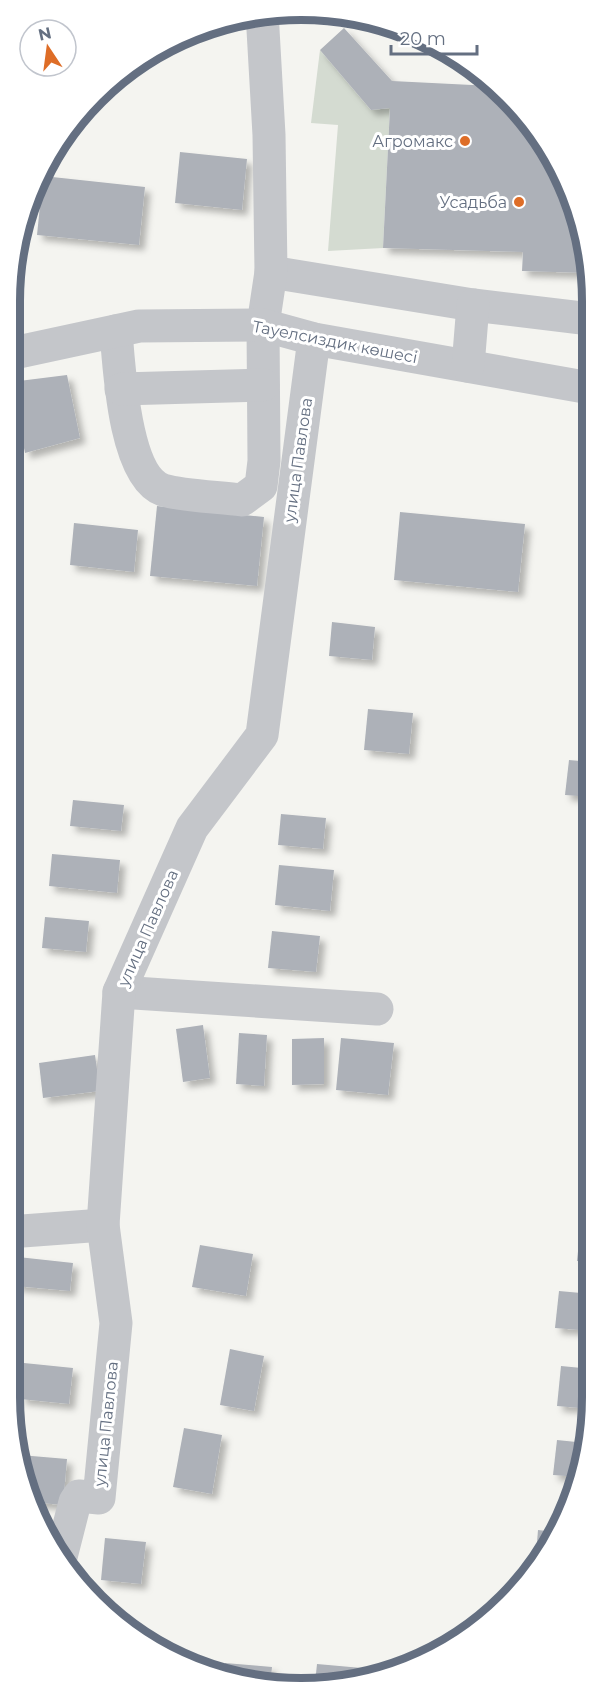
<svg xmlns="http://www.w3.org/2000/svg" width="601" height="1698" font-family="Montserrat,sans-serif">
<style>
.green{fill:#d4dbd1}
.building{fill:#adb1b8;filter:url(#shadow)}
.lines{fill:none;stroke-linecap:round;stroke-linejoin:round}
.minor{stroke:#c4c6ca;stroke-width:33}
.poi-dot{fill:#de6d27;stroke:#fff;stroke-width:2}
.labels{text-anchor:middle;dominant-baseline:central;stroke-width:6;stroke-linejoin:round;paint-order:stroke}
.poi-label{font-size:16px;fill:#646f81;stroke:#fff;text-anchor:end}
.street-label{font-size:16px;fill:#646f81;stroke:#fff}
.rim{fill:none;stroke:#646f81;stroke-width:8}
</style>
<defs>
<filter id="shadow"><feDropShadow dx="5.5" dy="5.5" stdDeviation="3" flood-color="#0004"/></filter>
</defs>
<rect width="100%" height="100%" fill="#f4f4f0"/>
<path class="green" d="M320 50 371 110 390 108 383 248 328 251 338 125 311 123Z"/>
<g class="building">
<path d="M344 28 392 81 492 86 519 108 562 172 589 262V273L522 271 523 252 383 248 390 108 371 110 320 50Z"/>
<path d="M180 152 247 159 242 210 175 203Z"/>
<path d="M43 176 145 187 139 245 37 235Z"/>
<path d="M67 375 80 438 25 453 11 382Z"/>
<path d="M157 506 264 517 257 586 150 576Z"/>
<path d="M400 512 525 524 518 592 394 580Z"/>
<path d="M74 523 138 530 134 572 70 565Z"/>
<path d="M332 622 375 627 372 660 329 656Z"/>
<path d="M368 709 413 713 409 754 364 750Z"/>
<path d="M569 760 591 762V797L565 795Z"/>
<path d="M73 800 124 805 121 831 70 826Z"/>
<path d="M281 814 326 818 323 849 278 845Z"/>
<path d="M52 854 120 860 117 893 49 886Z"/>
<path d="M279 865 334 870 330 911 275 905Z"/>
<path d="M45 917 89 921 86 952 42 948Z"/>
<path d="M272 931 320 936 316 972 268 968Z"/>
<path d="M203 1025 210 1078 183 1082 176 1029Z"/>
<path d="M239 1033 267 1035 264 1086 236 1084Z"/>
<path d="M324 1038V1084L292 1085V1039Z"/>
<path d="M341 1038 394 1043 388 1095 336 1090Z"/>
<path d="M95 1055 100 1091 43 1098 39 1063Z"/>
<path d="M587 1165 591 1166 592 1262 577 1261Z"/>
<path d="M200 1245 253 1254 246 1296 192 1287Z"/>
<path d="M18 1257 73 1263 70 1291 15 1286Z"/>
<path d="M559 1291 592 1294V1331L555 1328Z"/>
<path d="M230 1349 264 1356 254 1411 220 1405Z"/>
<path d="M24 1363 73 1368 69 1404 20 1399Z"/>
<path d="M561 1366 592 1369 591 1409 557 1406Z"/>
<path d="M184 1428 222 1435 212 1494 173 1487Z"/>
<path d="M557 1440 586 1443 580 1477 553 1475Z"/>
<path d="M20 1455 67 1459 63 1505 30 1502Z"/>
<path d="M538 1530 555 1532 543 1560 535 1567Z"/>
<path d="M105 1538 146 1542 141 1584 101 1580Z"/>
<path d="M225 1663 272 1667 270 1686 263 1687 223 1675Z"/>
<path d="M317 1664 373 1669 372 1679 315 1683Z"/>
</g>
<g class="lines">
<g class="minor">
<path d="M271 272 473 305 590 319"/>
<path d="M116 331C119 366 124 476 163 490 183 496 220 497 242 500L261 486 264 461 263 325 271 272 269 135 262 12"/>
<path d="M9 354 139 326 263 325 314 339 590 388"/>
<path d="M468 366 473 305"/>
<path d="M121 389 263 385"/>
<path d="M119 992 377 1009"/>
<path d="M9 1232 103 1225"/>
<path d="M61 1557 75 1502 79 1496 99 1498 116 1323 103 1225 119 992 192 828 262 735 314 339"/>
</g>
</g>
<g class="poi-dot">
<circle cx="465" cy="141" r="6"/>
<circle cx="519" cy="202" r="6"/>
</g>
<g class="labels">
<g class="poi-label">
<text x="453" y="141">Агромакс</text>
<text x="507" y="202">Усадьба</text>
</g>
<g class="street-label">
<text transform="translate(335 342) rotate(11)">Тауелсиздик көшесі</text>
<text transform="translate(298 460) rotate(-82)">улица Павлова</text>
<text transform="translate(148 928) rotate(-66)">улица Павлова</text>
<text transform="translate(106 1424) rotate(-84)">улица Павлова</text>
</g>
</g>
<path d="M0 0H601V1698H0ZM301 20H301A281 281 0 0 1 582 301V1397A281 281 0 0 1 301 1678H301A281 281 0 0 1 20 1397V301A281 281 0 0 1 301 20Z" fill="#fff" fill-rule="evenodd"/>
<path class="rim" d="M301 20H301A281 281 0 0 1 582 301V1397A281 281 0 0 1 301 1678H301A281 281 0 0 1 20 1397V301A281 281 0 0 1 301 20Z"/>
<g transform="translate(48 48) rotate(347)"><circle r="28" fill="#ffffff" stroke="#c1c5cd" stroke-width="1.5"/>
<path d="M0-4.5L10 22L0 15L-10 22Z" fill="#de6d27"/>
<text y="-9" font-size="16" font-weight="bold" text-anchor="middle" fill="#646f81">N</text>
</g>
<path d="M391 45v9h86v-9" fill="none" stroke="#646f81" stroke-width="3"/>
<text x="400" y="45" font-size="18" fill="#646f81" stroke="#ffffff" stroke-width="4.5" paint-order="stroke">20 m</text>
</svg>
